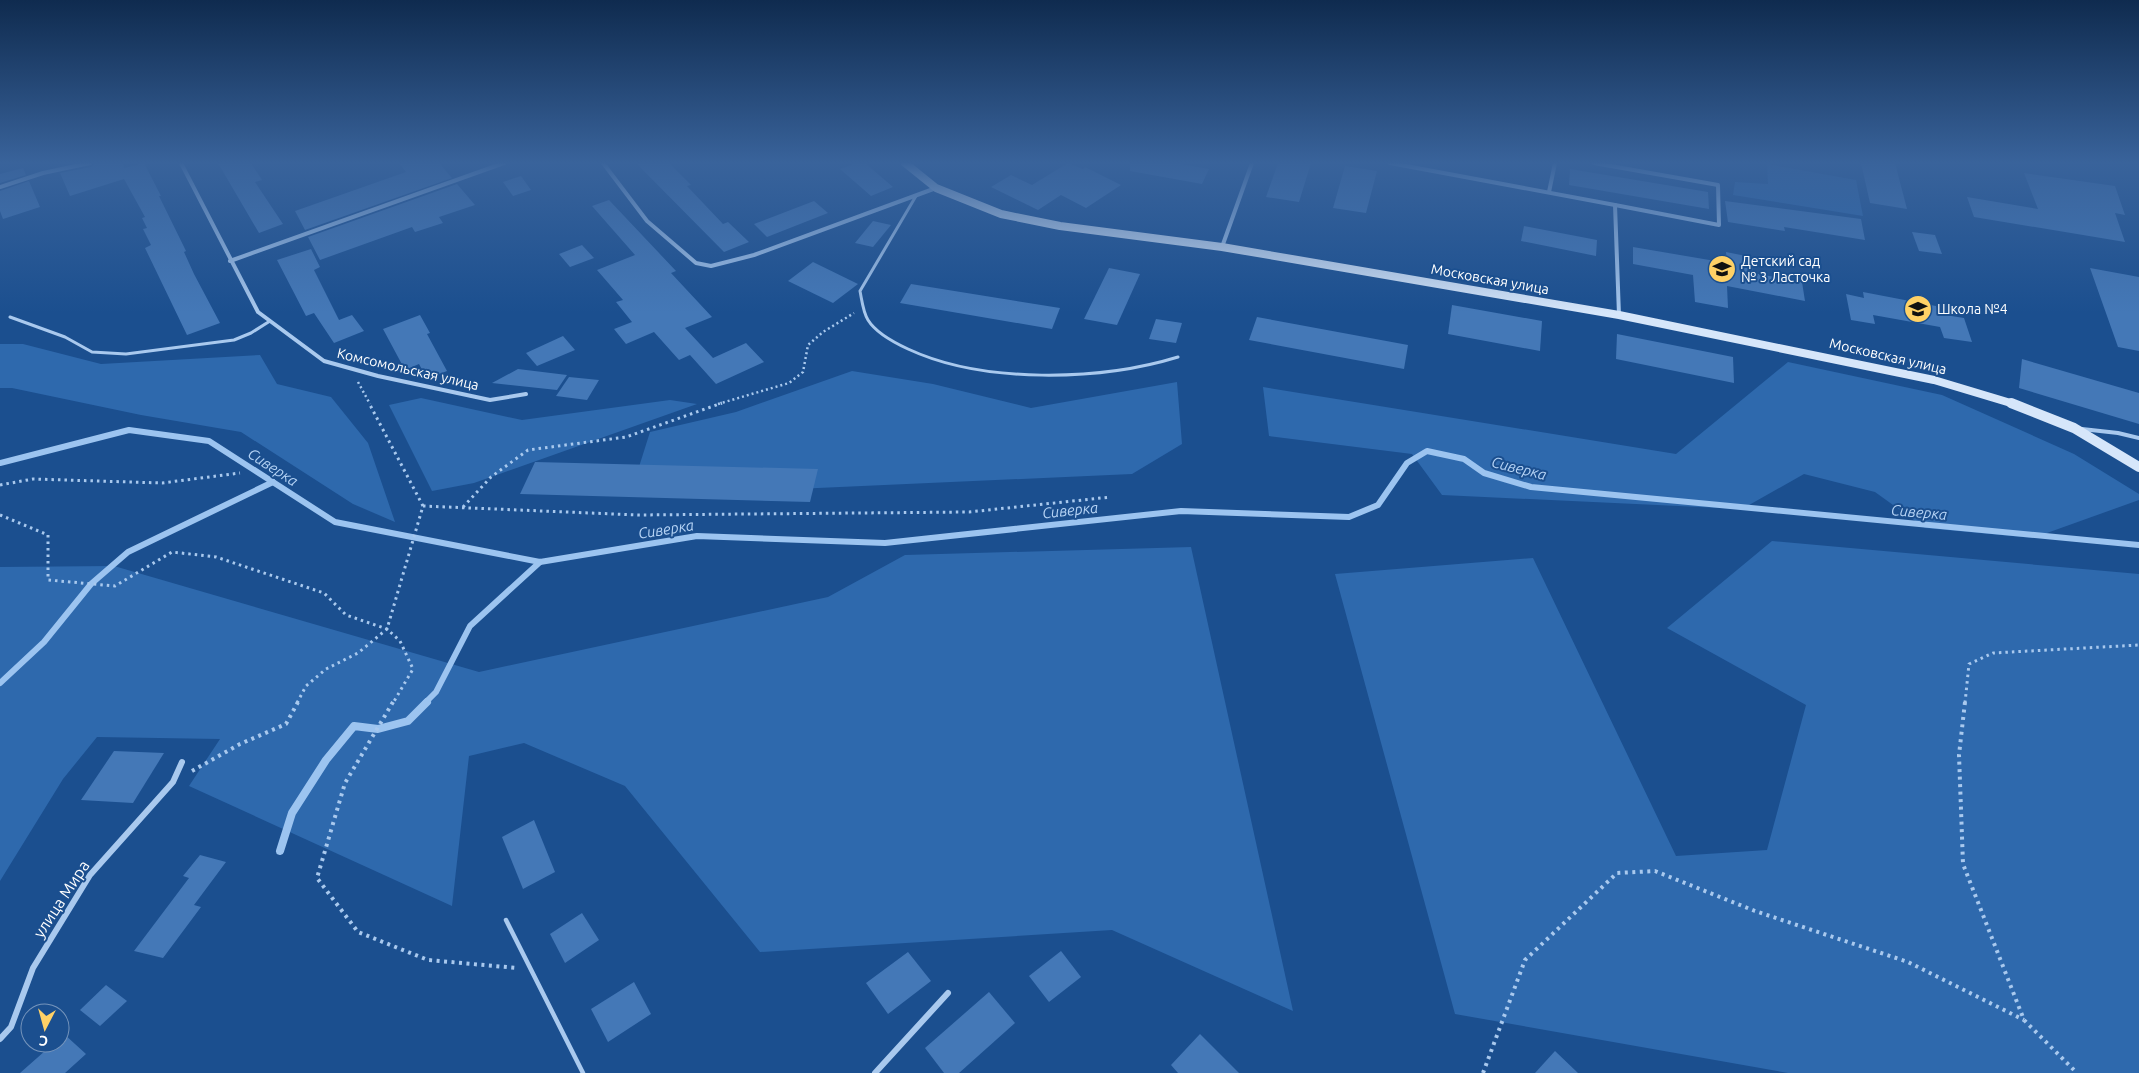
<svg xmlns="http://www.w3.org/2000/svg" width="2139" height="1073" font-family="Ubuntu,sans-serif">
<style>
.green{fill:#2e69ad}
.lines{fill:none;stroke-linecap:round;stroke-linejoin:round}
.stream-far1{stroke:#9cc4f0;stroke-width:6}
.stream{stroke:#9cc4f0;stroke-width:8}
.building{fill:#4478b7}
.path-far2{stroke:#a9c9ee;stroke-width:2.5;stroke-dasharray:2 3;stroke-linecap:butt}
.path-far1{stroke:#a9c9ee;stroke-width:3;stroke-dasharray:2.5 4;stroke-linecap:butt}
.path{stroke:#a9c9ee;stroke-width:4;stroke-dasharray:3 4.5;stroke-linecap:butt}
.lane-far2{stroke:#a9c9ee;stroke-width:3}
.lane-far1{stroke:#a9c9ee;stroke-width:4}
.lane{stroke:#a9c9ee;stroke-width:4.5}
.street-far1{stroke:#a9c9ee;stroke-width:4}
.street{stroke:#a9c9ee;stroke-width:6}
.secondary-far1{stroke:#d6e6fa;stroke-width:8}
.secondary{stroke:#d6e6fa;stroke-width:10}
.labels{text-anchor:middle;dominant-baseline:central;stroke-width:4;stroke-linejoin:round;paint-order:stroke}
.poi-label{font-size:14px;fill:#fff;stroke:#1b4f8f;text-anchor:start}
.street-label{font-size:14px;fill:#fff;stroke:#1b4f8f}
.water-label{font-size:15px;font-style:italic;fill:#b5d3f5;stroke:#1b4f8f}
.near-street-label{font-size:16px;fill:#fff;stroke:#1b4f8f}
</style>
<rect width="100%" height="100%" fill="#1b4f8f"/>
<g class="green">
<path d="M1767 164 1856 180 1863 216 1733 195 1735 182 1768 184Z"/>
<path d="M0 344H23L101 364 260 355 277 384 331 397 368 443 395 522 353 504 241 432 141 415 12 388H0Z"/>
<path d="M1788 362 1942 395 2074 454 2139 494V500L2033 538 1925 528 1875 492 1804 474 1742 509 1442 495 1412 454 1269 436 1263 387 1676 454Z"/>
<path d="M852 371 933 384 1031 408 1177 382 1182 444 1132 474 727 492 638 470 650 432 736 412Z"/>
<path d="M421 398 522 420 670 400 697 404 474 483 432 491 389 405Z"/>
<path d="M1772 541 2139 574V1073H1788L1455 1014 1335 574 1533 558 1676 856 1767 850 1806 705 1667 628Z"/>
<path d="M1191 547 1293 1011 1112 930 760 952 625 786 524 743 469 756 452 906 189 786 220 739 97 737 63 779 0 881V567L114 566 479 672 828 597 905 555Z"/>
</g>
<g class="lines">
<g class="stream-far1">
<path d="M0 463 129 430 209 441 335 522 540 562 697 536 885 543 1181 511 1349 517 1378 505 1407 463 1427 451 1464 459 1484 473 1531 487 2139 545"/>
<path d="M0 683 44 642 91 584 128 552 273 482"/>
<path d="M425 703 436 692 470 626 540 562"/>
</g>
<path class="stream" d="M280 851 292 813 326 760 354 726 378 729 408 721 427 702"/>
</g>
<g class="building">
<path d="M94 163H123L124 168 144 163 161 196H159L186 251 184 252 194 274 220 323 187 335 145 248 151 245 143 229 147 228 142 218 145 217 124 179 70 196 60 173 91 167Z"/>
<path d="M218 163H251L262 180 255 182 283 224 259 233Z"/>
<path d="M399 163H439L452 178 305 230 295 211 406 172Z"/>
<path d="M636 163H669L691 185 687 186 723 224 728 222 749 242 724 252Z"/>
<path d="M857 163H865L893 187 871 196 840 169Z"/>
<path d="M1068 163 1083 169 1085 167 1121 185 1086 208 1061 195 1038 210 991 187 1011 175 1032 185Z"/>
<path d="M1130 163H1175L1209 169 1202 184 1130 171Z"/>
<path d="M1278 163H1311L1299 202 1266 197Z"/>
<path d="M1861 163H1895L1907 209 1870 203Z"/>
<path d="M1345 166 1377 171 1366 213 1333 208Z"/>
<path d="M23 168 26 175 0 183V174Z"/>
<path d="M1570 169 1708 192 1709 209 1569 185Z"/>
<path d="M2024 173 2115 186 2125 215 2115 213 2125 242 1974 217 1967 197 2038 209Z"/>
<path d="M521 176 531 190 513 196 503 182Z"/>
<path d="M29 181 40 207 3 219 0 211V191Z"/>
<path d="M457 184 475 205 439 217 443 223 415 232 412 227 320 260 308 237Z"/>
<path d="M609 200 676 271 671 273 712 317 685 328 713 358 746 343 764 362 716 384 690 355 679 360 654 332 626 344 614 329 632 322 616 302 623 300 597 270 635 255 592 206Z"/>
<path d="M814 201 828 213 767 237 754 224Z"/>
<path d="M1725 201 1861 219 1865 240 1784 227 1785 231 1728 222Z"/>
<path d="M873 221 891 225 873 247 855 243Z"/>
<path d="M1524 226 1597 240 1596 256 1521 241Z"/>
<path d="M1912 232 1935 235 1942 254 1919 251Z"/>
<path d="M582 245 594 258 570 267 559 254Z"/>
<path d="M1633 247 1727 263 1726 252 1751 257 1753 273 1802 282 1805 301 1727 286 1728 308 1695 302 1693 275 1633 264Z"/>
<path d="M311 249 320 267 314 270 339 320 352 315 364 331 334 343 314 313 306 316 277 260Z"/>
<path d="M813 262 858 284 833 303 788 281Z"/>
<path d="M1109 268 1140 274 1117 325 1084 319Z"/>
<path d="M2090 268 2139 277V351L2118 347Z"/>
<path d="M911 284 1060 308 1052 329 900 303Z"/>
<path d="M1863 292 1936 306 1939 314 1964 318 1972 342 1944 338 1940 327 1873 315 1875 324 1851 320 1846 294 1864 298Z"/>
<path d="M1452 305 1542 321 1540 351 1448 334Z"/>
<path d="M420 315 430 333 427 334 447 371 427 379 419 364 405 370 383 329Z"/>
<path d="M1257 317 1408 345 1404 369 1249 340Z"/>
<path d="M1156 319 1182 323 1176 343 1149 339Z"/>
<path d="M1617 334 1733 357 1734 383 1616 359Z"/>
<path d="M563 336 575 350 537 366 526 353Z"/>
<path d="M2022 359 2139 393V424L2019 388Z"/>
<path d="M518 369 567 375 557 390 492 383Z"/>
<path d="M569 377 599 380 587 400 556 396Z"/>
<path d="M535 462 818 469 810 502 520 494Z"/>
<path d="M114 751 164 753 133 803 81 800Z"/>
<path d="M534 820 555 872 523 889 502 837Z"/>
<path d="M200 855 226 862 194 905 201 907 163 958 134 951 189 878 183 876Z"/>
<path d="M582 913 599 940 565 963 550 934Z"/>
<path d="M1061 951 1081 977 1049 1002 1029 976Z"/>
<path d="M908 952 931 981 888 1014 866 983Z"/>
<path d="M634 982 651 1014 608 1042 591 1009Z"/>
<path d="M106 985 127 1001 100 1026 80 1010Z"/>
<path d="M989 992 1015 1023 959 1073H944L925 1048Z"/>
<path d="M64 1034 86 1054 65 1073H20L54 1043H60V1037Z"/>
<path d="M1200 1034 1239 1073H1178L1171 1065Z"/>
<path d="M1555 1051 1578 1073H1535Z"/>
</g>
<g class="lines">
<g class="path-far2">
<path d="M358 382 370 404"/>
<path d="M718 404 789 383 803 372 808 345 823 332 854 313"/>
</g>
<g class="path-far1">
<path d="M0 485 33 479 162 483 240 473"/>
<path d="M423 506 638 515 969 512 1111 497"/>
<path d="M463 507 491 477 528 450 626 437 722 403"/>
<path d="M0 515 48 535V580L115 586 172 552 216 557 324 593 346 615 387 629 400 641 413 669 393 703"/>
<path d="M297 703 306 686 326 669 358 653 387 629 423 506 369 403"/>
<path d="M1965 703 1969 664 1993 653 2139 645"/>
</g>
<g class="path">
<path d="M393 702 345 783 317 878 358 932 428 960 517 968"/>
<path d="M1965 702 1959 755 1963 864 2024 1020 2077 1073"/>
<path d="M192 771 240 744 286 724 298 702"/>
<path d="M1483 1073 1525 960 1617 873 1655 871 1755 911 1908 962 2024 1020"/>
</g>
<g class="lane-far2">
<path d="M916 196 860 291C862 301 863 312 868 320 876 333 895 343 908 349 983 384 1100 381 1178 357"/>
<path d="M10 317 65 337 92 352 126 354 234 340 251 333 270 321"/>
</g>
<path class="lane-far1" d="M2082 429 2118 433 2139 438"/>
<path class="lane" d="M506 920 583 1073"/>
<g class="street-far1">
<path d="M181 163 258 312 324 361 378 376 490 400 526 394"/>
<path d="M603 163 647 221 696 263 711 266 754 255 936 188"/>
<path d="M1390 163 1615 205 1619 315"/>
<path d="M1594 163 1718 185 1719 225 1615 205"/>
<path d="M0 187 43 173 90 163"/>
<path d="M1549 192 1555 163"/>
<path d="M1222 247 1252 163"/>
<path d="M230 261 504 163"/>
</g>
<g class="street">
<path d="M0 1039 11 1027 33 968 90 875 173 782 182 762"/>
<path d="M875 1073 948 993"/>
</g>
<path class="secondary-far1" d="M905 163 936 188 1001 214 1060 226 1222 247 1619 315 1934 380 2014 404"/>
<path class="secondary" d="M2011 403 2074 428 2139 467"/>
</g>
<linearGradient id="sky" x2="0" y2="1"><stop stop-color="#0f2b4f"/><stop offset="0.52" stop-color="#39639b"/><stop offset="1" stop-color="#39639b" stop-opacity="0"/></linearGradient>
<rect width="2139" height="313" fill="url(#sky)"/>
<defs>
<g id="school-disc" transform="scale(1.4375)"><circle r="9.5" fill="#ffd166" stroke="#1b4f8f"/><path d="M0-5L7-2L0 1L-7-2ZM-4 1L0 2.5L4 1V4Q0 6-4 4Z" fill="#111"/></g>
</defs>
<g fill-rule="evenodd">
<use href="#school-disc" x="1722" y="269"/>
<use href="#school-disc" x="1918" y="309"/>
</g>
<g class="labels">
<g class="poi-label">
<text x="1741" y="261">Детский сад<tspan x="1741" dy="16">№ 3 Ласточка</tspan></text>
<text x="1937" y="309">Школа №4</text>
</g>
<g class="street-label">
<text transform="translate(1490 279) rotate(10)">Московская улица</text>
<text transform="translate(1888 356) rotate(13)">Московская улица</text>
<text transform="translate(408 369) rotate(13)">Комсомольская улица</text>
</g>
<g class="water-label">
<text transform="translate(273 467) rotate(33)">Сиверка</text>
<text transform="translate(1519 468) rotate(14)">Сиверка</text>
<text transform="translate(1070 510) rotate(-6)">Сиверка</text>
<text transform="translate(1919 512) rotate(5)">Сиверка</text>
<text transform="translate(666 529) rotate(-9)">Сиверка</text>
</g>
<g class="near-street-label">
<text transform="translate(61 899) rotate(-57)">улица Мира</text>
</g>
</g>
<g transform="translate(45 1028) rotate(186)"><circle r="24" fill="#1b4f8f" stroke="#7695bc"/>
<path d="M0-4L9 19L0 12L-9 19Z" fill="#ffd166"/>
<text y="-8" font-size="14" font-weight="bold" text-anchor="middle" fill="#ffffff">С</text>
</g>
</svg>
